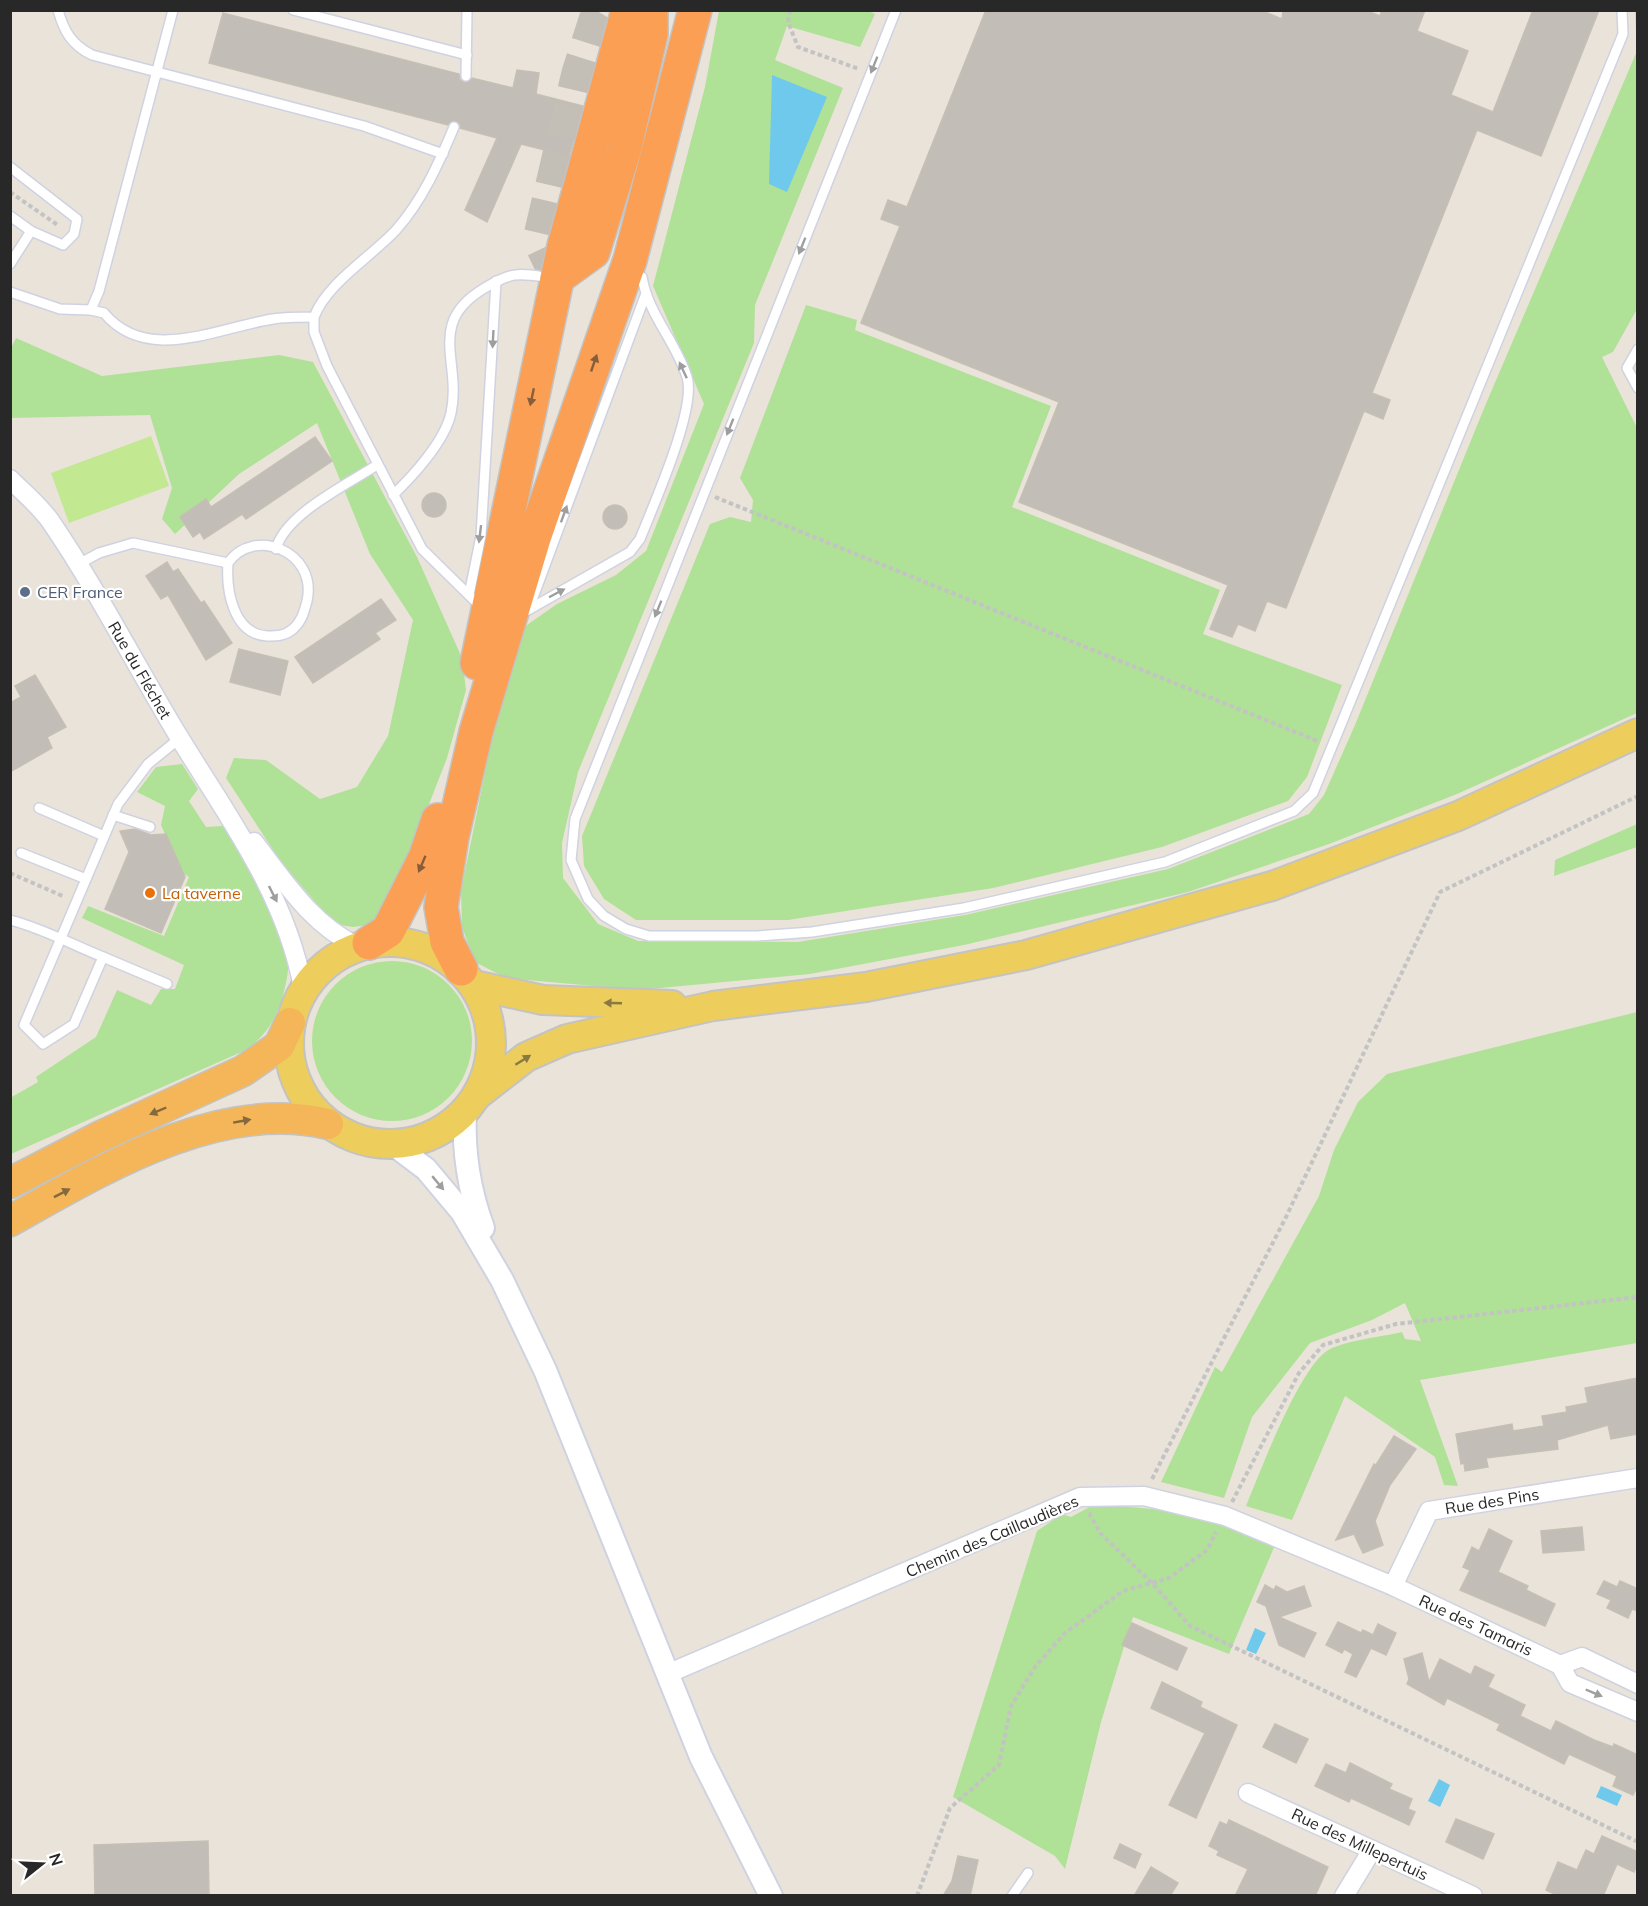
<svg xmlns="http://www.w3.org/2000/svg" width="1648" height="1906" font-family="Mulish,sans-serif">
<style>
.green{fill:#afe197}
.pitch{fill:#c2e892}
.water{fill:#6ec9ec}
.building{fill:#c2bdb6;stroke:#c5bfb4;stroke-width:1.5}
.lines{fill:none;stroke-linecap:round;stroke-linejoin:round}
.motorway-tunnel{stroke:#c3beb6;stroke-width:33;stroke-dasharray:33 16;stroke-linecap:butt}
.service-casing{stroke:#cfd2e1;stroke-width:12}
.minor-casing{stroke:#cfd2e1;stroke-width:21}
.tertiary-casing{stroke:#cfd2e1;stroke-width:26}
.primary-casing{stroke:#c3c3c3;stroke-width:32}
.trunk-casing{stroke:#c3c3c3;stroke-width:33}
.motorway-casing{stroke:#c3c3c3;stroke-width:36}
.path{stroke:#c3c3c3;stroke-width:4;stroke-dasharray:4.5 3;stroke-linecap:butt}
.service{stroke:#fff;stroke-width:9}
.minor{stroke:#fff;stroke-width:18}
.tertiary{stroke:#fff;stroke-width:22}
.primary{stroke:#edcd5c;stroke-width:28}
.trunk{stroke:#f4b658;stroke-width:30}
.motorway{stroke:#fb9f55;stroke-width:33}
.oneway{fill:#9e9e9e}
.oneway2{fill:#875e3c}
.oneway3{fill:#8a7a42}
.oneway4{fill:#84683e}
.service-dot{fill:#5c6f8a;stroke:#fff;stroke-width:2}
.food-dot{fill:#e8710a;stroke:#fff;stroke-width:2}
.labels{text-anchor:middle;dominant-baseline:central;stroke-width:4.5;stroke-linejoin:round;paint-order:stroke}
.service-label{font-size:16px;fill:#4e5e75;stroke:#fff;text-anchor:start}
.street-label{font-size:16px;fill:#282828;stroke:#fff}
.food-label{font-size:16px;fill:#c56008;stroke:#fff;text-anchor:start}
</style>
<rect width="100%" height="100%" fill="#eae3da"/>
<g class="green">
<path d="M866 10 875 14 860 47 787 26 775 60 843 88 755 305 754 343 578 772 562 843 563 878 598 924 638 941 798 942 965 915 1168 869 1309 814 1324 795 1355 725 1485 406 1637 51 1635 11H1637V309L1613 352 1602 357 1637 428V713L1457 794 1329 844 1188 892 964 945 810 974 639 990 506 978 475 962 462 927 461 891 511 645 527 625 557 604 616 575 646 551 704 404 653 286 705 87 719 11Z"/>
<path d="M806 305 857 320 855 330 1051 406 1012 507 1220 590 1203 634 1342 685 1307 777 1288 801 1162 847 993 888 788 920H636L604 899 584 866 582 836 710 524 730 517 751 522 753 500 740 478Z"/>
<path d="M16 338 102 376 279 355 313 362 417 557 462 658 466 690 447 758 391 902 368 925 353 927 334 924 281 862 226 778 234 758 266 760 320 799 357 787 388 736 413 620 370 554 317 423 239 474 175 534 162 519 172 488 150 415 11 418V348Z"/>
<path d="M182 764 198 789 189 801 206 827 223 826C247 866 278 907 288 953 290 967 286 985 282 999 275 1021 265 1036 246 1050L11 1154 10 1098 38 1082 36 1077 96 1037 117 990 151 1005 161 989H175L184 965 82 918 88 906 164 936 189 877 181 872 161 825 165 806 137 792 156 767Z"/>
<path d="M1637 824V847L1554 876 1555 860Z"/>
<circle cx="392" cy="1041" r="80"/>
<path d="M1637 1012V1343L1420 1380 1458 1486 1444 1485 1435 1457 1345 1396 1292 1520 1246 1506C1260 1473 1300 1364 1330 1349 1349 1340 1381 1337 1402 1332L1405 1339 1421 1341 1405 1303 1372 1320 1310 1343 1252 1417 1224 1498 1161 1482 1215 1367 1222 1372 1319 1196 1334 1150 1358 1102 1387 1074Z"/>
<path d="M1095 1504 1165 1510 1216 1519 1275 1545 1229 1654 1133 1617 1101 1722 1065 1869 1055 1856 953 1797 1037 1531 1062 1514 1071 1517Z"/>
</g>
<path class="pitch" d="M151 436 169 486 69 523 51 473Z"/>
<g class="water">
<path d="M772 75 827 97 787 192 769 184Z"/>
<path d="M1255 1628 1266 1633 1256 1654 1246 1650Z"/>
<path d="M1439 1779 1450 1785 1440 1807 1428 1801Z"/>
<path d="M1601 1786 1622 1795 1617 1806 1596 1797Z"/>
</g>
<g class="building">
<path d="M986 10H1260L1282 19 1283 10H1365L1380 16 1382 10H1425L1417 31 1468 51 1451 95 1493 112 1533 10H1599L1541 156 1477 130 1372 393 1390 400 1383 419 1364 411 1286 608 1267 601 1255 631 1238 624 1232 637 1210 629 1228 585 1019 502 1059 402 861 323 900 226 881 219 888 200 907 207Z"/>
<path d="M223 13 459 74 460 80 465 83 472 78 513 88 517 70 539 73 536 94 583 106 569 156 521 144 487 222 465 210 497 138 460 128 456 121 448 125 209 63Z"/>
<path d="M315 437 332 461 246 519 242 514 204 539 200 532 193 537 180 517 206 499 211 507Z"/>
<circle cx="434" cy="505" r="12"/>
<circle cx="615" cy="517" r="12"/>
<path d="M167 562 173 572 178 569 201 603 204 601 232 643 206 660 168 595 161 599 146 576Z"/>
<path d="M381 599 396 620 375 633 380 639 313 683 295 657Z"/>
<path d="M239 649 288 661 280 695 230 682Z"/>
<path d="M35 675 66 727 47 737 52 748 10 772V703L21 697 15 686Z"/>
<path d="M135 829 151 835 166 834 185 877 161 933 105 909 129 852 120 831Z"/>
<path d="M1638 1378V1434L1611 1439 1608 1425 1557 1440 1558 1449 1486 1458 1488 1467 1465 1471 1464 1463 1461 1464 1456 1434 1512 1424 1513 1431 1544 1426 1542 1416 1567 1412 1566 1407 1588 1403 1585 1388Z"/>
<path d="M1394 1436 1416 1449 1390 1485 1375 1521 1383 1545 1363 1553 1354 1534 1336 1540 1374 1464 1376 1465Z"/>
<path d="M1582 1527 1584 1550 1543 1553 1541 1531Z"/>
<path d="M1489 1529 1512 1541 1498 1572 1528 1586 1526 1590 1555 1604 1545 1626 1460 1590 1470 1570 1463 1567 1472 1547 1479 1551Z"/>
<path d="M1604 1581 1617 1587 1620 1581 1638 1589V1611L1632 1609 1628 1618 1607 1608 1611 1600 1597 1594Z"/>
<path d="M1265 1585 1274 1590 1276 1586 1287 1592 1304 1586 1311 1606 1279 1617 1316 1633 1304 1657 1279 1645 1266 1606 1257 1602Z"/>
<path d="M1338 1622 1361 1633 1363 1630 1373 1635 1378 1624 1396 1633 1386 1655 1371 1648 1356 1677 1345 1672 1353 1654 1344 1649 1342 1653 1326 1645Z"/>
<path d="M1132 1623 1187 1648 1177 1670 1122 1645Z"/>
<path d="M1422 1653 1429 1682 1440 1659 1471 1675 1475 1666 1494 1675 1488 1687 1525 1705 1520 1716 1551 1731 1556 1721 1594 1740 1613 1747 1614 1744 1638 1755V1785L1633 1795 1613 1786 1617 1776 1569 1754 1564 1764 1497 1730 1500 1724 1447 1698 1444 1705 1407 1684 1409 1679 1404 1659Z"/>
<path d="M1162 1682 1202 1702 1200 1707 1237 1725 1196 1818 1169 1805 1205 1733 1151 1708Z"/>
<path d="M1275 1724 1308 1739 1296 1763 1263 1747Z"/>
<path d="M1350 1763 1392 1784 1389 1789 1412 1799 1408 1809 1415 1812 1409 1825 1351 1798 1349 1802 1315 1786 1326 1764 1346 1773Z"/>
<path d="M1456 1819 1494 1834 1483 1859 1446 1842Z"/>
<path d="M1229 1820 1328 1867 1315 1896H1235L1248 1869 1217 1855 1219 1851 1209 1846 1220 1822 1227 1825Z"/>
<path d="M1602 1836 1638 1852V1863L1634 1872 1617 1864 1603 1896H1559L1546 1890 1558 1862 1577 1870 1586 1850 1594 1854Z"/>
<path d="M208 1841 209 1896H95L94 1845Z"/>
<path d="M1120 1844 1141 1854 1135 1868 1114 1858Z"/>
<path d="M958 1856 978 1860 970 1896H943L952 1881Z"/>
<path d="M1151 1867 1178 1883 1170 1896H1134Z"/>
</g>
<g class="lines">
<path class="motorway-tunnel" d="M557 278 539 240 578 73 595 20 601 10"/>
<g class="service-casing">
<g id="service">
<path d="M58 10C64 32 72 45 92 55L364 126 443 154"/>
<path d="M173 10 99 291 91 310 104 313C147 365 219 327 273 319 286 317 301 317 314 317 327 283 371 257 396 230 422 201 439 163 454 127"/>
<path d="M293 10 467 55"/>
<path d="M896 10 575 819 571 860 588 899 604 916 626 929 649 936H757L812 932 964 908 1165 862 1294 811 1313 793 1623 34 1622 10"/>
<path d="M466 76 467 10"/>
<path d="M10 167 77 219 74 234 63 245 31 231 10 216"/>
<path d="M10 264 31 231"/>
<path d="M10 292 60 309 91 310"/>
<path d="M314 317V332L327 366 422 549 482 608"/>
<path d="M1638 349 1627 368 1638 388"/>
<path d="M393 495C413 476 445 441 451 413 462 362 426 324 483 289 513 271 517 273 552 278"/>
<path d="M276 549C285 514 348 484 377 465"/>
<path d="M77 565 99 553 133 543 228 563C226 590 233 634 267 636 277 636 285 636 293 629 302 621 304 612 307 601 318 551 253 526 228 563"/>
<path d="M469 595 481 536 496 281"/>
<path d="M531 603 645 296"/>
<path d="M521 614 630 552 640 539C653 506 697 408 687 377 676 342 648 314 642 277"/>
<path d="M39 808 104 836"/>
<path d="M113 815 150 827"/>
<path d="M21 853 86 879"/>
<path d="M10 920C42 928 73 945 103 957L74 1024 43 1044 24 1025 118 804 148 764 180 738"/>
<path d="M103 957 167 984"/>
<path d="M1012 1896 1028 1873"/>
</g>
</g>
<g class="minor-casing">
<g id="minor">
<path d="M10 479C24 493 40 506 51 522 98 591 136 666 179 737 228 817 286 894 303 988"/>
<path d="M254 842C285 882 311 924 357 946"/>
<path d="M1393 1586 1429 1511 1638 1478"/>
<path d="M1560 1665 1582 1657 1638 1684"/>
<path d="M667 1674 1080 1497 1144 1496 1225 1516 1393 1586 1560 1665 1570 1683 1638 1712"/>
<path d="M1248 1793 1473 1896"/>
<path d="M1344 1896 1372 1850"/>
</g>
</g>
<g class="tertiary-casing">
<g id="tertiary">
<path d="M465 1112C463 1152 469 1190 483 1228"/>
<path d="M394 1145 426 1169 462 1212 502 1280 545 1370 701 1757 771 1896"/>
</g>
</g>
<g class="primary-casing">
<g id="primary">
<circle cx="390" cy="1043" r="101"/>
<path d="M474 985 543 1000 672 1005"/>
<path d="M477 1095 526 1057 567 1039 713 1006 866 987 1026 955 1272 886 1458 816 1638 733"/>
</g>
</g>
<g class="trunk-casing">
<g id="trunk">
<path d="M10 1183 101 1136 243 1071 279 1046 290 1023"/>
<path d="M10 1221C103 1169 219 1098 328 1124"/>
</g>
</g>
<g class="motorway-casing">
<g id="motorway">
<path d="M557 278 593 252 624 151 651 34V10"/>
<path d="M477 663 564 246 628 10"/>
<path d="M369 943 388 931 425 858 438 820"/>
<path d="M461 969 447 942 441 907 452 837 476 732 534 538 630 260 695 10"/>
</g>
</g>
<g class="path">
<path d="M790 10 788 22 798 47 859 69"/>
<path d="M10 192 59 226"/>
<path d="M715 497 1320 742"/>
<path d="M10 873 65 897"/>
<path d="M1152 1479 1286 1217 1440 892 1638 796"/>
<path d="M1232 1502 1299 1373 1323 1345 1396 1324 1638 1297"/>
<path d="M1089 1513 1100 1533 1152 1583 1190 1626 1638 1842"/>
<path d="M917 1896 950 1808 999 1765 1011 1706 1035 1667 1065 1633 1123 1591 1169 1578 1207 1550 1216 1532"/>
</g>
<use href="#service" class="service"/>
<use href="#minor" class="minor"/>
<use href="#tertiary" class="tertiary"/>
<use href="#primary" class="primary"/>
<use href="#trunk" class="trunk"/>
<use href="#motorway" class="motorway"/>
</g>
<defs><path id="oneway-solid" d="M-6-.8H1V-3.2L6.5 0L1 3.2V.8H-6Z" transform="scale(1.5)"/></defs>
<g class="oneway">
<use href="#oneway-solid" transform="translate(874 65) rotate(112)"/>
<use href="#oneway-solid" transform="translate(802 246) rotate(112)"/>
<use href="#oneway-solid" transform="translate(493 339) rotate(93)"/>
<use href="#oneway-solid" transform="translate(683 370) rotate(-115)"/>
<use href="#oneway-solid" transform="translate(730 427) rotate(112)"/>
<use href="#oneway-solid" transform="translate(564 514) rotate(-70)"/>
<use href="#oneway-solid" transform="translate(480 534) rotate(97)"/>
<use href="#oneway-solid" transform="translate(557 593) rotate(-28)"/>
<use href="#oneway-solid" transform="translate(658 609) rotate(112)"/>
<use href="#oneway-solid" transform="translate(273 894) rotate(63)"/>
<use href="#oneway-solid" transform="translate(438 1183) rotate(50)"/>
<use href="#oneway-solid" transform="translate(1594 1693) rotate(23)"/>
</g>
<g class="oneway2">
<use href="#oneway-solid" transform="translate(594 363) rotate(-71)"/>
<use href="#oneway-solid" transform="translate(532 397) rotate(102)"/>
<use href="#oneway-solid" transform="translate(422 864) rotate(113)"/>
</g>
<g class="oneway3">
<use href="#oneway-solid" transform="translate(613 1003) rotate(-178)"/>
<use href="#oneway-solid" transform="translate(523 1060) rotate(-32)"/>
</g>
<g class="oneway4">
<use href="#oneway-solid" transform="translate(158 1111) rotate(157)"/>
<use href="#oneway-solid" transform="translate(242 1121) rotate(-10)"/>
<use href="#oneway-solid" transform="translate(62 1193) rotate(-27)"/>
</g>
<circle class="service-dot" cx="25" cy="592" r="6"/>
<circle class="food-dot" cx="150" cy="893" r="6"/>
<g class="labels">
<g class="service-label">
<text x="37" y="592">CER France</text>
</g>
<g class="street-label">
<text transform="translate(140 670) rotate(60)">Rue du Fléchet</text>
<text transform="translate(1492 1501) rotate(-9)">Rue des Pins</text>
<text transform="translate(992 1536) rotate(-23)">Chemin des Caillaudières</text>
<text transform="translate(1476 1625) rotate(25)">Rue des Tamaris</text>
<text transform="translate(1360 1844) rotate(25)">Rue des Millepertuis</text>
</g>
<g class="food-label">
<text x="162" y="893">La taverne</text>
</g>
</g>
<rect width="1648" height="1906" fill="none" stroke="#282828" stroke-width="24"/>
<g transform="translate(42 1864) rotate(72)" stroke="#ffffff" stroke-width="4.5" paint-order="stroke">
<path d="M0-4.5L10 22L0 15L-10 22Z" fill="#282828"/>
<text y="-9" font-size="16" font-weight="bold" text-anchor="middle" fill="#282828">N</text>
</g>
</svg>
